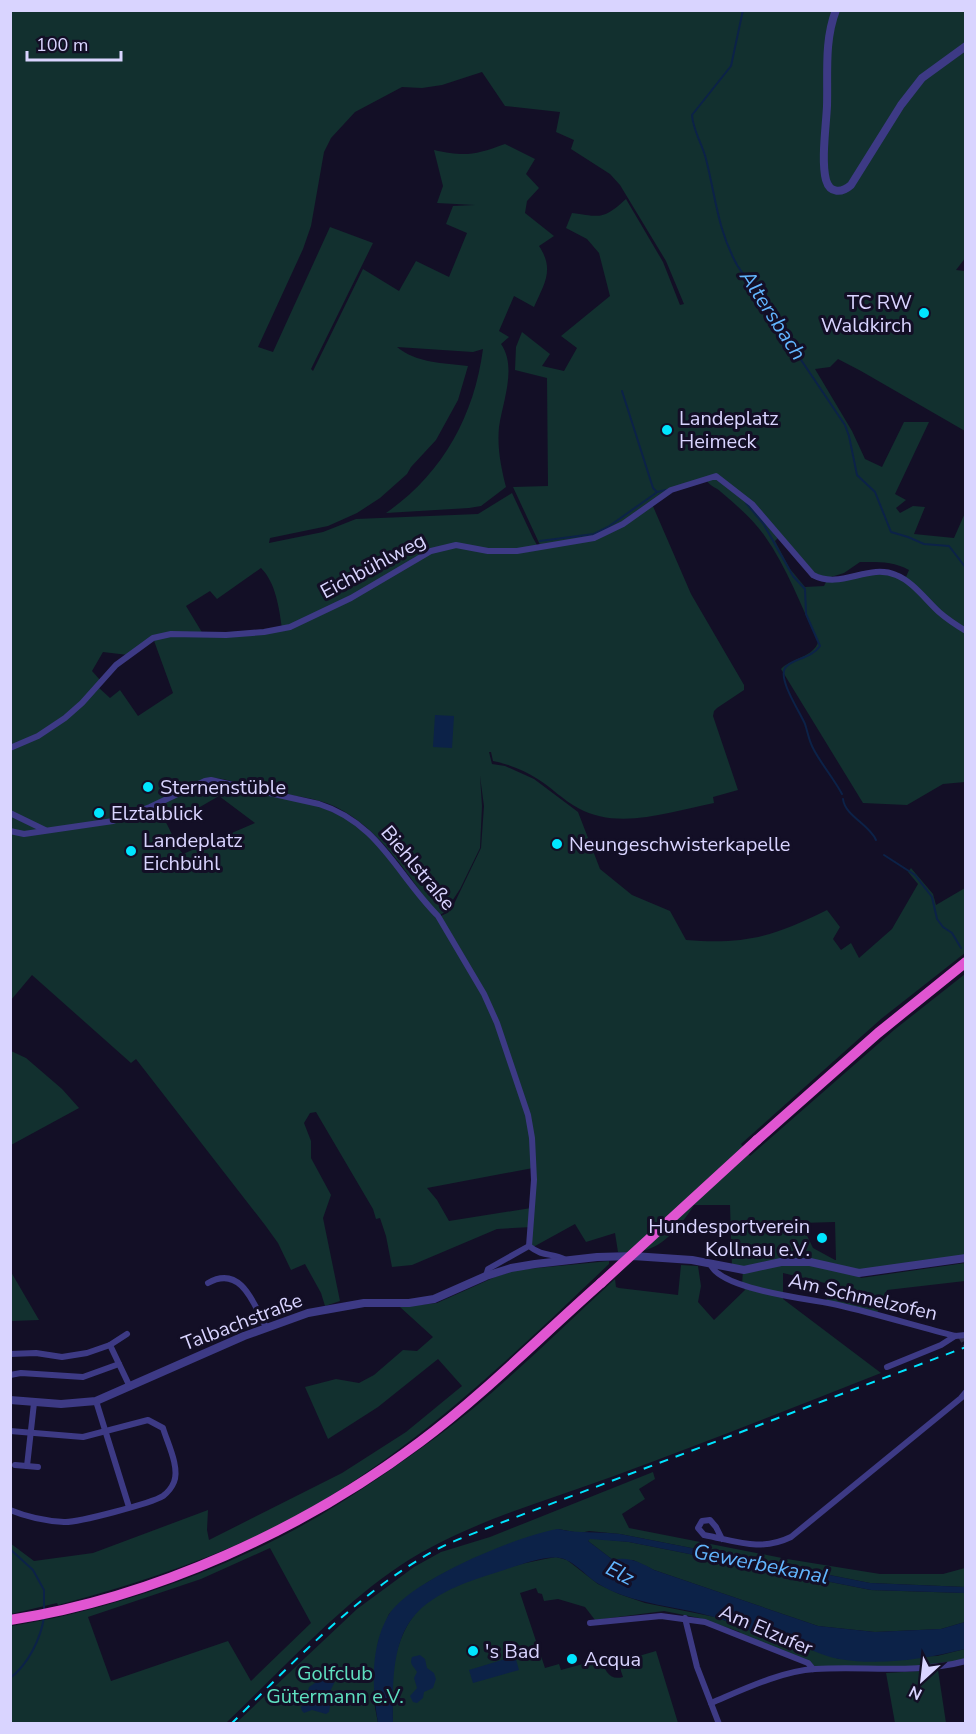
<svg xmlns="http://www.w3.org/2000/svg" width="976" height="1734" font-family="'Nunito Sans',sans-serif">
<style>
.green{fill:#12302f;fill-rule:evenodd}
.water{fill:#0c2248}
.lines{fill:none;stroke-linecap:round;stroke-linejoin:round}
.stream{stroke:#0c2248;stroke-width:2}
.minor-tunnel{stroke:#312d47;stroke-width:6;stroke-dasharray:6 3;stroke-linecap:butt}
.minor{stroke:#3d3a85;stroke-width:6}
.tertiary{stroke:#3d3a85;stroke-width:8}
.trunk{stroke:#e055d1;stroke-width:10}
.rail{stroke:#00e5ff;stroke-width:2;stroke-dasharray:9 8;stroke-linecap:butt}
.trunk-bridge{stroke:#e055d1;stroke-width:10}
.poi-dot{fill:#00e5ff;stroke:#130f26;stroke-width:2}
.labels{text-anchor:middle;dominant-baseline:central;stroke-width:6;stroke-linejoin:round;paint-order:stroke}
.poi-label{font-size:20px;fill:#d9d4ff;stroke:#130f26;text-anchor:start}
.street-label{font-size:20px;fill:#d9d4ff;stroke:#130f26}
.park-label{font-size:20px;fill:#5fe0c0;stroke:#130f26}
.water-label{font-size:21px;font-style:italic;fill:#62b6ff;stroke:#130f26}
</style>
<rect width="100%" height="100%" fill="#130f26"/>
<g class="green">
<path d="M11 11H965L966 257 956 270 965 271V431L861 371 838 359 830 367 815 369 852 431 865 459 882 467 904 422H929L895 494 906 500 896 508 900 513 913 506 925 507 914 534 954 538 965 513V782L943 784 907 805 863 803 781 669C791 658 814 657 818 642 801 606 787 567 764 535 752 518 736 505 721 492 716 487 711 487 707 481L672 491 652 504 691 594 744 685V690L717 708 714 711 713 716 738 790 713 797 714 803C672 811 619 831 578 808 563 800 551 787 536 778 524 770 508 764 493 761L491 752H489L492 764 505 766 534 779 578 812 600 869 632 895 670 911 686 940C745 945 775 936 827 910L840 927 833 939 841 950 851 943 859 958 892 929 918 884 908 872 911 868 933 894 936 905 965 888V953L881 1019 741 1144 750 1156 894 1030 965 974V1258L854 1272 861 1278 965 1263V1281L887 1290 876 1316 826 1303 829 1284 783 1273V1299L881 1373C792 1408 704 1443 614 1476 543 1502 465 1523 401 1565 338 1607 281 1671 226 1723H11V1626C117 1610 245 1563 337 1505 371 1484 405 1460 438 1436 501 1389 557 1332 615 1279L616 1287 619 1288 678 1295 681 1265 698 1266 701 1286 698 1302 714 1320 745 1290 742 1285 743 1270 732 1267 730 1205H694C683 1223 664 1247 642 1251 634 1252 626 1252 618 1252L615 1233 586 1242 575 1224 535 1246H532V1227L497 1229 412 1265 392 1267 386 1236 380 1218 376 1219 373 1209 316 1112 310 1113 304 1123 311 1141V1158L331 1195 323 1218 340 1301 325 1306 321 1293 305 1264 291 1270 278 1243 265 1225 136 1059 131 1063 32 975 11 1000V814L47 832 113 822 150 808C170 817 170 838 183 854L255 823 219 796 193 811 165 817 150 807 112 820 47 830 11 812ZM482 72 505 106 560 112 556 132 574 140 571 149 610 174 620 185 666 261 684 304 680 305 663 262 626 199C603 220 601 217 572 213L566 228 587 239 599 253 610 296 561 336 577 348 564 371 542 366 550 354 522 332 516 347 515 370 547 378 548 486 513 487 541 547 537 545 533 538 512 493 478 514 356 519 323 532 269 543 270 538 328 526 357 513 380 498 407 474 411 467 436 440 458 400 468 366C444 363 416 363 397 347L473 352 483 349C474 417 442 474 386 513L469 508 481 506 506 487C501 467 497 448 499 427 503 401 517 367 501 344L509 337 499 331 514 296 534 307C544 284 555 270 539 246L554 236 525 213 527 201 539 188 526 174 535 159 505 144C475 155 465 157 434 150L443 186 437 203 475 205 453 206 446 224 467 233 449 277 416 261 399 291 363 269 313 371 311 369 373 243 330 227 273 352 258 347 303 249 311 226 324 152 331 138 355 112 402 87 422 88 442 85ZM779 537 821 580 826 582 824 586 805 587 790 569 775 541ZM860 562C878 562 893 561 909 570L906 577C883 564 861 572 837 578L831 577 844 573ZM261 568C276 583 279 608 282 628L203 634 186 606 210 591 217 599ZM153 638 173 693 138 716 120 690 110 698 98 687 101 681 92 671 103 652 128 655ZM480 776 484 806 481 848 454 904 447 913 437 918C414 890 387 848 359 827 322 800 256 790 211 778 229 778 247 787 264 791 287 795 315 797 336 807 381 829 409 877 438 916L445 912 460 889 480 848 482 806ZM533 1168 531 1208 449 1221 437 1200 427 1188ZM835 1222 836 1260H835L813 1248 801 1223ZM270 1548 311 1623 251 1681 228 1641 111 1681 88 1617 201 1579Z"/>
<path d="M11 1051 26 1058 62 1089 79 1108 11 1145Z"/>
<path d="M609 1261V1264C503 1365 397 1468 263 1533 197 1564 129 1586 58 1605L57 1603 11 1614 10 1543 34 1561 93 1553 208 1510 207 1530 209 1540 342 1473 406 1432 462 1386 438 1359 378 1407 328 1439 305 1387 336 1379 359 1383 374 1375 403 1350 417 1351 433 1337 400 1307 437 1303 495 1277 517 1270Z"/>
<path d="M11 1272 39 1320 11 1321Z"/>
<path d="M653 1472 655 1479 639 1489 645 1499 622 1514 629 1528 787 1559 880 1574H943L965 1568V1587L870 1583 620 1534 589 1531 580 1533 558 1529 454 1568 428 1582 408 1596 389 1614 378 1642 374 1702 378 1723 235 1724 357 1609 414 1567 441 1552 490 1537Z"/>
<path d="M590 1538 629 1542 871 1590 965 1593V1622L941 1629 875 1632 818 1626 654 1570 633 1560H613L588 1541Z"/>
<path d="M556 1557 567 1560 598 1584 619 1594 645 1603 715 1617 765 1636 789 1641 839 1659 937 1656 965 1649V1661L951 1665 813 1669 808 1663 739 1634 740 1632 699 1618 664 1611 595 1620 585 1607 558 1599 544 1601 542 1594 538 1593 536 1588 520 1593 545 1668 559 1664 561 1670 601 1659C605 1670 609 1681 623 1677L618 1662 656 1651 678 1723 393 1724C393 1702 390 1680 395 1659 399 1639 410 1615 426 1603 458 1578 517 1564 556 1557Z"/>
<path d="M938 1670 946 1723H895L886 1673Z"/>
</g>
<g class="water">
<path d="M435 715 454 716 452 748 433 747Z"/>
<path d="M558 1529C579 1534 598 1531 620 1534L870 1583 965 1587V1593L871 1590 629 1542 590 1539 588 1541 613 1560C629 1556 641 1563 654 1570L818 1626 875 1632 941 1629 965 1622V1649C926 1659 880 1666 839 1659 823 1656 808 1648 792 1642 783 1639 774 1639 766 1636 748 1631 732 1622 714 1617 684 1608 652 1606 622 1595 613 1592 605 1588 597 1583 586 1576 573 1560 560 1558 544 1555 514 1567 498 1572 404 1600 391 1628 393 1723H378C372 1688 370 1648 388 1616 408 1581 519 1535 558 1529Z"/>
<path d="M420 1655 425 1659 427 1668 434 1673 436 1679 433 1688 424 1692 423 1698 417 1703 413 1702 410 1696 417 1688 414 1678 417 1672C414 1666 409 1665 412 1657Z"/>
<path d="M515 1656 519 1670 473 1683 469 1670Z"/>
<path d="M330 1673 334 1675 336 1679 328 1696 330 1706 329 1712 326 1714 312 1710 304 1713 302 1711 301 1707 306 1699 309 1687Z"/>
</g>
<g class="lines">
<g class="stream">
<path d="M743 10 731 66 692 115C693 131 702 143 706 159 716 198 717 228 737 265L845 425 849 436 857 475 875 492 891 532 908 537 924 544 949 546 966 568"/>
<path d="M622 391 653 488 657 492 666 490"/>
<path d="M746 503 763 523 793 576 805 589 806 614 820 646C811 659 790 659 785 668 778 680 800 712 805 724 808 733 809 742 814 750 822 765 834 779 842 794"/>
<path d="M540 541 594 534 608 527 656 493"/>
<path d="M843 799C845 816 869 824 876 840"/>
<path d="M884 855 915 875 932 897 937 919 943 927 952 933 961 948"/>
<path d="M10 1549 33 1570 44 1590V1611"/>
<path d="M10 1678C28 1665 41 1638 44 1617"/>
</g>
<path class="minor-tunnel" d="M961 1336 966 1345"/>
<g class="minor">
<path d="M10 748 38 736 65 718 82 703 116 665 153 638 171 634 226 635 264 632 290 627 351 598 431 551 456 545 488 551H517L594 538 623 524 671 490 716 476 752 504 813 575C841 590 868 563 896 575 912 581 926 600 939 612 947 619 956 625 966 631"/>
<path d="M10 813 45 830"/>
<path d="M10 831 24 834 113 821 150 807 205 781 211 780 319 804C379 823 397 875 438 916L484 994 497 1023 528 1115 532 1138 534 1180 529 1246"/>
<path d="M710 1263C718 1290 812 1299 838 1305 877 1314 916 1326 955 1336L966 1335"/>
<path d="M486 1276 488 1269 529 1246C544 1258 552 1252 566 1260"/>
<path d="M208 1283C241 1264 254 1304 266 1327"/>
<path d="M127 1334 110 1345 130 1387"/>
<path d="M10 1354 36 1353 62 1357 87 1353 110 1345"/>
<path d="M887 1367 941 1345 955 1336"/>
<path d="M10 1375 21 1373 83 1377 119 1364"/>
<path d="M96 1401 129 1507"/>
<path d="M10 1431 83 1437 148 1420 163 1428C167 1442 180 1467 174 1482 172 1487 167 1493 163 1496 152 1503 77 1523 64 1522 46 1521 27 1517 10 1510"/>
<path d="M15 1465 38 1467"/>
<path d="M27 1466 34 1403"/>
<path d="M722 1539 716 1527 710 1520 702 1521 698 1528 704 1535C736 1541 760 1552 791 1537L961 1398 966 1392"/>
<path d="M685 1618 697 1667 719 1724"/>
<path d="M590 1623 661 1616 705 1622 808 1663 813 1669"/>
<path d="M711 1703C742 1690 781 1671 815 1669 865 1666 917 1674 966 1661"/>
</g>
<g class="tertiary">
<path d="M836 10C824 41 828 74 827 106 826 127 821 161 826 180 830 194 842 193 851 185L901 105 922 78 966 46"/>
<path d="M10 1400 61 1404 96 1401 244 1336 308 1313 364 1303H409L434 1299 486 1276 511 1268 535 1264 597 1257 633 1256 692 1260 744 1270 781 1262H810L859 1273 966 1258"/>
</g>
<g class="trunk">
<path d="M757 1140 878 1033 966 962"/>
<path d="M10 1620C154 1598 304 1529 420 1442 484 1394 541 1336 601 1283"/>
</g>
<path class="rail" d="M231 1724C290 1666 349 1602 420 1559 443 1544 470 1535 495 1525L966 1347"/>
<path class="trunk-bridge" d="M601 1283 757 1140"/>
</g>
<g class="poi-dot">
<circle cx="924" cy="313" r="6"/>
<circle cx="667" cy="430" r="6"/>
<circle cx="148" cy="787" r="6"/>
<circle cx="99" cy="813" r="6"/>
<circle cx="557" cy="844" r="6"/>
<circle cx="131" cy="851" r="6"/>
<circle cx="822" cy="1238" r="6"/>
<circle cx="473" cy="1651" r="6"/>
<circle cx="572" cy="1659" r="6"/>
</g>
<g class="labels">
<g class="poi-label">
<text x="912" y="302" text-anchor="end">TC RW<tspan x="912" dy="23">Waldkirch</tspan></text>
<text x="679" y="418">Landeplatz<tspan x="679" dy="23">Heimeck</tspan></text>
<text x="160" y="787">Sternenstüble</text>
<text x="111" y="813">Elztalblick</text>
<text x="143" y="840">Landeplatz<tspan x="143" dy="23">Eichbühl</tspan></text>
<text x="569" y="844">Neungeschwisterkapelle</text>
<text x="810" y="1226" text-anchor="end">Hundesportverein<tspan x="810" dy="23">Kollnau e.V.</tspan></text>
<text x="485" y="1651">'s Bad</text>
<text x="584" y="1659">Acqua</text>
</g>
<g class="street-label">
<text transform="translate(373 566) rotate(-28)">Eichbühlweg</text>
<text transform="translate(418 868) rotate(50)">Biehlstraße</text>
<text transform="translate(863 1297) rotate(13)">Am Schmelzofen</text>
<text transform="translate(242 1322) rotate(-21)">Talbachstraße</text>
<text transform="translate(766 1630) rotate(23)">Am Elzufer</text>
</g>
<g class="park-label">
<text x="335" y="1673">Golfclub<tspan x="335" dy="23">Gütermann e.V.</tspan></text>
</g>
<g class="water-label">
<text transform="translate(773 315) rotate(57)">Altersbach</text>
<text transform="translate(761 1564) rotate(11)">Gewerbekanal</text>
<text transform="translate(620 1573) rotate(27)">Elz</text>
</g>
</g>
<rect width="976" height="1734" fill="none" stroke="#d9d4ff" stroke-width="24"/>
<g transform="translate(922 1680) rotate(207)" stroke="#130f26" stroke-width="4.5" paint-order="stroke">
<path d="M0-4.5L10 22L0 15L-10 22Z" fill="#d9d4ff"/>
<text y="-9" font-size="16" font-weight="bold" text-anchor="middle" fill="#d9d4ff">N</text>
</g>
<path d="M27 51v9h94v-9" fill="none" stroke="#d9d4ff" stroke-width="3"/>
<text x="36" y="51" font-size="18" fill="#d9d4ff" stroke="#130f26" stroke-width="4.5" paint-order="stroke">100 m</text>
</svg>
